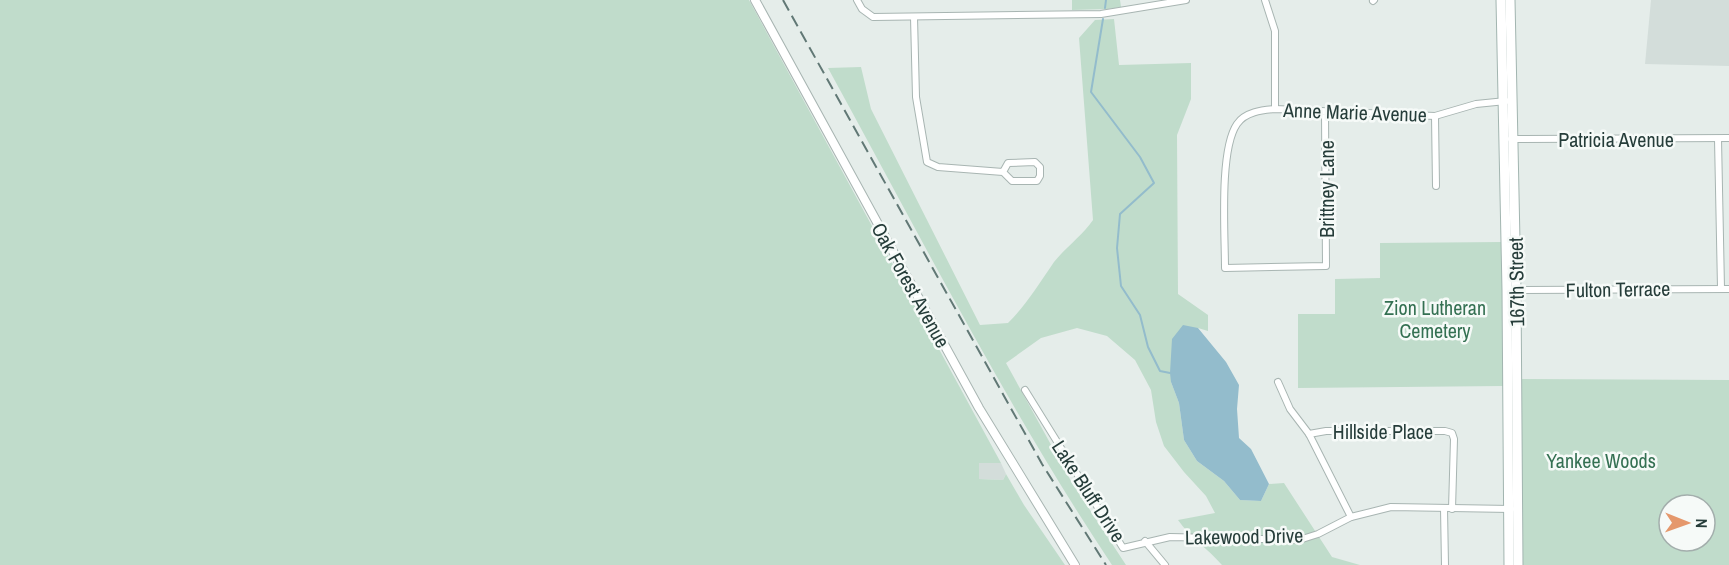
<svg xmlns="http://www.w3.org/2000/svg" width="1729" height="565" font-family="'Archivo Narrow',sans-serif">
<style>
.built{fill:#d3ddda}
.green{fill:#c0dccb;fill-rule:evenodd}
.water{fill:#93bccc}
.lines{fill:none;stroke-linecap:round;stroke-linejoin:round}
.stream{stroke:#93bccc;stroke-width:2}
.minor-casing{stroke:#a8b5b2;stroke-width:8}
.tertiary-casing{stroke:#a8b5b2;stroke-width:10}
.secondary-casing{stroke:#a2b5b0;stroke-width:11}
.minor{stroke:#fff;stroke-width:6}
.tertiary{stroke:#fff;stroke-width:8}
.secondary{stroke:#fff;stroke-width:9}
.rail{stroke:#617875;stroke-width:2;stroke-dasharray:12 6;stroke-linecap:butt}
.labels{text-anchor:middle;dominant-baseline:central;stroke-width:5;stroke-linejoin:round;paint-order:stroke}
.street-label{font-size:20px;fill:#263d3a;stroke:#f6faf8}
.park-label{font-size:20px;fill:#347052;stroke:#f6faf8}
</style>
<rect width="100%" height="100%" fill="#e5edea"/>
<g class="built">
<path d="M1651 0H1729V66L1645 64Z"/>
<path d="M979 463H1001L1006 474 1003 480 979 479Z"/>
</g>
<g class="green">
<path d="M0 0H749L1001 463H979V479L1003 480 1006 474 1024 505 1065 565H0Z"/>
<path d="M1072 0H1120L1121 7 1108 9 1072 10Z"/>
<path d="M1114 19 1119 65 1191 63V99L1177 135 1178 294 1208 315V331L1198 328 1171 382 1179 403 1184 440 1197 461 1224 481 1240 500 1261 501 1269 484 1284 483 1332 557 1360 565H1222C1208 549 1190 537 1178 520L1215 513 1206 496 1184 472 1164 446 1156 422 1151 390 1135 360 1107 336 1077 328 1041 338 1006 363 1071 481 1126 565H1112C1006 406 920 235 828 68L861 67 871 109 980 325 1008 323C1026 305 1039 284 1054 262 1066 247 1082 236 1093 220L1079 38 1095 20Z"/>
<path d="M1502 242 1503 386 1298 388V314H1335V279L1380 278V243Z"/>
<path d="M1521 379 1729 380V565H1521ZM1669 505H1705V541H1669Z"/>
</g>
<path class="water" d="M1183 325 1198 328 1226 362 1239 385 1237 409 1239 438 1251 449 1269 484 1261 501 1240 500 1224 481 1197 461 1184 440 1179 403 1171 382 1170 373 1172 339Z"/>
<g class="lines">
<g class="stream">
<path d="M1105 8 1106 0"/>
<path d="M1103 19 1091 92 1140 157 1154 183 1120 214 1117 248 1121 286 1140 315 1148 347 1160 371 1170 373"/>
</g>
<g class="minor-casing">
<g id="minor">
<path d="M857 0 862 9 873 17 1101 14 1186 0"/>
<path d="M1265 0 1275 31V109"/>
<path d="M1373 1 1374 0"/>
<path d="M914 17 916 97 927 162 938 167 1003 172 1012 181H1037L1040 176V167L1035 162 1008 163 1003 172"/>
<path d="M1325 112 1326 266 1225 268C1225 234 1219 150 1237 124 1245 112 1262 110 1275 109L1435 116 1476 104 1506 101"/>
<path d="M1435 116 1436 186"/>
<path d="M1511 139 1729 138"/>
<path d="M1718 139 1721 288"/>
<path d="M1514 290 1729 289"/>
<path d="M1278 382 1290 409 1309 434 1351 517"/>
<path d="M1025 390 1123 548 1170 537 1299 540 1318 534 1351 517 1391 507 1511 509"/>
<path d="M1309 434 1326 431H1445L1452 433 1454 439 1452 509"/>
<path d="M1444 508 1445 565"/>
<path d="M1145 541 1165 565"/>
</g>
</g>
<g class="tertiary-casing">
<path id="tertiary" d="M755 0 979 408 1075 565"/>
</g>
<g class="secondary-casing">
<g id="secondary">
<path d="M1501 0 1507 290 1509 565"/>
<path d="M1510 0 1516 290 1518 565"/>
</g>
</g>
<use href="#minor" class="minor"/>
<use href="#tertiary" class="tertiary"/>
<use href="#secondary" class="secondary"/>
<path class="rail" d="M783 0 1042 464 1106 565"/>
</g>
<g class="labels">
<g class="street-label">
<text transform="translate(1355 112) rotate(2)">Anne Marie Avenue</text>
<text x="1616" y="139">Patricia Avenue</text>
<text transform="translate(1326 189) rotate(-90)">Brittney Lane</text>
<text transform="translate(1516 282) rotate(-91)">167th Street</text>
<text transform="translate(911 285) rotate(61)">Oak Forest Avenue</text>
<text transform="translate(1618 289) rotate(-1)">Fulton Terrace</text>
<text x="1383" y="431">Hillside Place</text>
<text transform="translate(1089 491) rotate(57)">Lake Bluff Drive</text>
<text transform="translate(1244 536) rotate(-1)">Lakewood Drive</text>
</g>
<g class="park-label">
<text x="1435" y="307">Zion Lutheran<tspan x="1435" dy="23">Cemetery</tspan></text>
<text x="1601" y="460">Yankee Woods</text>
</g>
</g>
<g transform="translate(1687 523) rotate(91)"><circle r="28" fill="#f6faf8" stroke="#a3aeac" stroke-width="1.5"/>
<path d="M0-4.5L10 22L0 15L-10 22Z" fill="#e5986c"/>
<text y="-9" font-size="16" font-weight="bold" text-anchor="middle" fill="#263d3a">N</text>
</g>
</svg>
